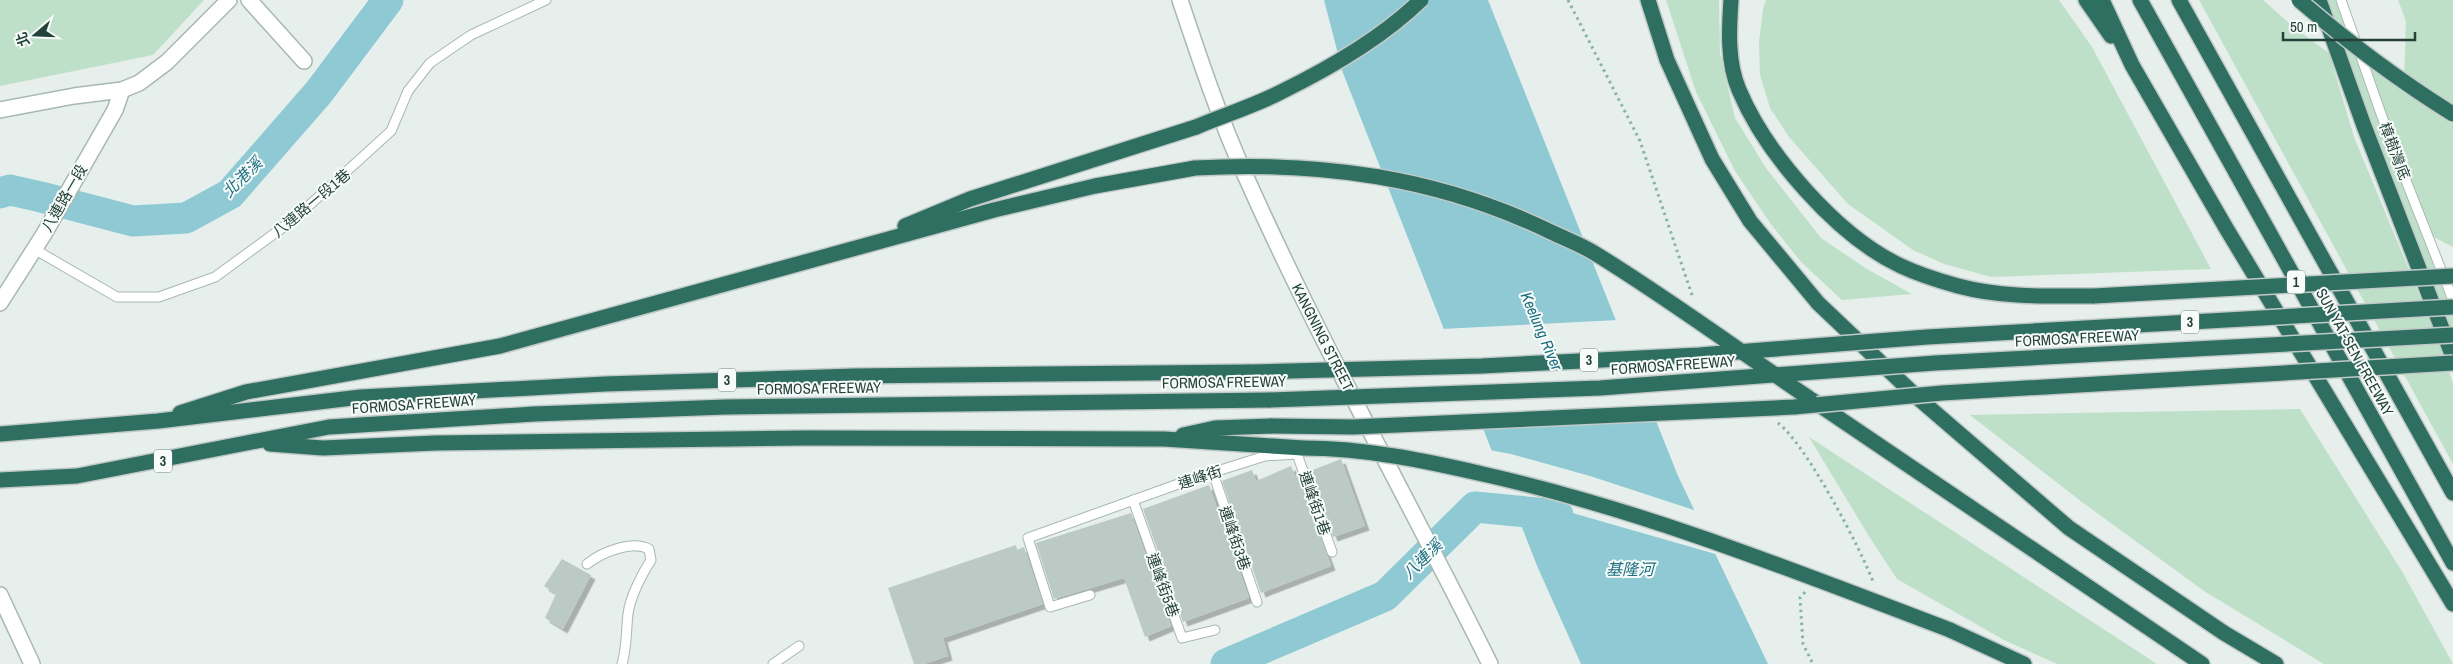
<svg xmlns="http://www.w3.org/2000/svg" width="2453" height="664" font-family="'Archivo Narrow','Noto Sans TC',sans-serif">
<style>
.green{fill:#bfe0c8}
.water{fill:#8ec9d4}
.pier{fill:#e6efeb}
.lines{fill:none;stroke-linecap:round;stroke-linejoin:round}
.river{stroke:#8ec9d4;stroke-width:31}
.building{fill:#bbcac4;filter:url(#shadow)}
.service-casing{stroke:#a8b8b2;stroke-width:11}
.minor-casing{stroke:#a8b8b2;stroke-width:18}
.tertiary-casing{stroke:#a8b8b2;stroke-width:18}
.motorway-casing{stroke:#c2cac8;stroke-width:18}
.path{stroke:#86b3a5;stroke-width:3;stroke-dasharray:2.5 4;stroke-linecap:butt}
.service{stroke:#fff;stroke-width:9}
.minor{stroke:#fff;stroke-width:15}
.tertiary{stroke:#fff;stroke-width:15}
.motorway{stroke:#2f6f62;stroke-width:15}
.motorway-bridge-casing{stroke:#c2cac8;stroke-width:18;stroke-linecap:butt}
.motorway-bridge{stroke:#2f6f62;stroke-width:15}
.labels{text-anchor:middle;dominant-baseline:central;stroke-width:4;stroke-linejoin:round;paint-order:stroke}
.shield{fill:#f7fbf9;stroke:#637a73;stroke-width:1}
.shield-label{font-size:14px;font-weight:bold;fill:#24423a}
.street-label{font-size:15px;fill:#24423a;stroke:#f7fbf9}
.water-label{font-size:16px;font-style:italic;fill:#1c6f80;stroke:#f7fbf9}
</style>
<defs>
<filter id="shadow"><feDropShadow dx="4.5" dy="4.5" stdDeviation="0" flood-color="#0004"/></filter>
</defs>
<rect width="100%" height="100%" fill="#e6efeb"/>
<g class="green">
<path d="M0 0H204L153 55 0 86Z"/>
<path d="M1666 0H1719L1720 53 1735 118 1766 168 1821 238 1867 269 1912 294 1842 300 1801 262 1770 223 1735 171 1696 92Z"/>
<path d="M1766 0H2059L2092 47 2211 269 1991 277 1944 264 1913 250 1848 204 1789 137 1770 108 1760 75 1759 42 1763 9Z"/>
<path d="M2199 0H2263L2297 30 2329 53 2354 137 2431 323 2453 383V464Z"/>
<path d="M2319 0H2341L2355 40 2404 83 2406 21 2398 0H2453V247L2428 234 2453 300V357Z"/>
<path d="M2300 409 2403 573 2453 664H2324L2204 591 2082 502 1970 415Z"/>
<path d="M1809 437 2157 664H2057L2004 640 1897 579 1870 538Z"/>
</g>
<path class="water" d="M1324 0H1488L1678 476 1768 664H1581L1538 568 1343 73Z"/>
<g class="pier">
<path d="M1618 320 1654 409 1475 415 1441 329Z"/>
<path d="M1489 450 1511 454 1590 476 1697 511 1719 555 1506 494Z"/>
</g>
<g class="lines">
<g class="river">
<path d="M0 193 10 190 41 197 133 221 186 218 230 194 319 92 388 0"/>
<path d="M1226 664 1385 596 1475 507 1558 515"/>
</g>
</g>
<g class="building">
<path d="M1341 459 1365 526 1333 537 1310 471Z"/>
<path d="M1291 466 1295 476 1298 475 1331 566 1261 593 1222 481 1252 470 1256 481Z"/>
<path d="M1209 485 1249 598 1183 622 1143 509Z"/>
<path d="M1131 513 1171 626 1145 637 1124 578 1054 599 1036 543Z"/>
<path d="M1016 545 1017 550 1024 547 1043 604 943 638 948 656 924 664H914L888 588Z"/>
<path d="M562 559 591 575 563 629 545 618 556 594 544 586Z"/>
</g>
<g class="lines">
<g class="service-casing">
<g id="service">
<path d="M2341 0 2392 145 2453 300"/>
<path d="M34 249 117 297H159L215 277 293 220 391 131 408 91 430 63 471 35 546 0"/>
<path d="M1297 454 1332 552"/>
<path d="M1213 473 1257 602"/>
<path d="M1133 500 1182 638 1215 630"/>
<path d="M587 564C602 552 632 540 649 549L651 560C642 574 630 597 628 614 626 631 627 647 622 664"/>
<path d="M1090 595 1050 607 1028 538 1195 478 1265 456 1297 454"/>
<path d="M773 664 799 646"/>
</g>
</g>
<g class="minor-casing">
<path id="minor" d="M249 0 304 61"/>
</g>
<g class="tertiary-casing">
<g id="tertiary">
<path d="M1180 0C1200 60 1220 120 1246 177 1320 343 1409 501 1490 664"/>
<path d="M0 110 74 96 122 90 139 83 167 62 229 0"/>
<path d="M0 303 44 234 115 110 122 90"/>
<path d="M0 595 32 664"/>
</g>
</g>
<g class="motorway-casing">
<g id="motorway">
<path d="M1648 0 1667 60 1712 159 1750 221 1818 303 1918 398 2069 528 2224 633 2276 664"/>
<path d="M1731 0C1729 29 1727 62 1739 90 1766 154 1837 236 1901 266 1918 274 1940 281 1958 286 2003 298 2049 296 2094 296"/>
<path d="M2086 0 2111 36"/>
<path d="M2102 0 2132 65 2226 228 2453 604"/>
<path d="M2140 0 2453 563"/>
<path d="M2179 0 2453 493"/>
<path d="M2319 0 2364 126 2453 357"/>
<path d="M905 226 970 199 1196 127"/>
<path d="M1812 400 2202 664"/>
<path d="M180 413 246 392 500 346 994 210 1095 186 1195 168"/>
<path d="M0 434 158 421 361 397 605 384 854 376 1250 372"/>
<path d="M1183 435 1215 428 1272 426"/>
<path d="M270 444 323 448 435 443 807 438 1164 439 1303 448"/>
<path d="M0 480 77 476 329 427 534 414 726 407 1270 400"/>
<path d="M1950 630 2024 664"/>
</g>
</g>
<g class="path">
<path d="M1568 0 1640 141 1693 298"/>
<path d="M1778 423C1806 444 1861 549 1874 584"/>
<path d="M1805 592 1800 598 1803 644 1813 664"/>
</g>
<use href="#service" class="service"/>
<use href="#minor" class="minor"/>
<use href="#tertiary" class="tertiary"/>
<use href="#motorway" class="motorway"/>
<g class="motorway-bridge-casing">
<g id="motorway-bridge">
<path d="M2299 0C2348 42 2398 80 2453 114"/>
<path d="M1196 127C1224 115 1254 106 1281 92 1328 69 1383 37 1421 0"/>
<path d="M1195 168C1320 161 1438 177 1551 232 1566 239 1582 245 1596 254 1669 299 1738 350 1809 398"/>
<path d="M2094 296 2453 276"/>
<path d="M1250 372 1482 366 1699 355 1927 337 2453 307"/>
<path d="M1270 400 1600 388 1935 363 2453 335"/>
<path d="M1272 426 1353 427 1794 407 1942 393 2453 363"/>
<path d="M1303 448C1365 448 1427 461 1487 475 1646 511 1797 572 1950 630"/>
</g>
</g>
<use href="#motorway-bridge" class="motorway-bridge"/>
</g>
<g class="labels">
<g class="shield">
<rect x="2287" y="270.5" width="18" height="23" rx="4"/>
<rect x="2181" y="310.5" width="18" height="23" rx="4"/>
<rect x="1580" y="348.5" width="18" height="23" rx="4"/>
<rect x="718" y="368.5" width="18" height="23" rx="4"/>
<rect x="154" y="449.5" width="18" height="23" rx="4"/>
</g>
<g class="shield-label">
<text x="2296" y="282">1</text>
<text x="2190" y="322">3</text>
<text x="1589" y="360">3</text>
<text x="727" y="380">3</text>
<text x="163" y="461">3</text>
</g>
<g class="street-label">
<text transform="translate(2395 151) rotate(69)">樟樹灣底</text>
<text transform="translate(64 198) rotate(-60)">八連路一段</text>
<text transform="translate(311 203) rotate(-40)">八連路一段1巷</text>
<text transform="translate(1323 337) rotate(63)">KANGNING STREET</text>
<text transform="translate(2077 338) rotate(-3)">FORMOSA FREEWAY</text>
<text transform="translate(2355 352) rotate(61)">SUN YAT-SEN FREEWAY</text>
<text transform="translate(1673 365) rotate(-4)">FORMOSA FREEWAY</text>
<text transform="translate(1224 382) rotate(-1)">FORMOSA FREEWAY</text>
<text transform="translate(819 388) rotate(-1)">FORMOSA FREEWAY</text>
<text transform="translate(414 404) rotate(-4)">FORMOSA FREEWAY</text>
<text transform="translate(1200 477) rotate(-18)">連峰街</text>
<text transform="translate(1315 503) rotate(71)">連峰街1巷</text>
<text transform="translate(1235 538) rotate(71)">連峰街3巷</text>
<text transform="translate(1163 585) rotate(70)">連峰街5巷</text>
</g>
<g class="water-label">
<text transform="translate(242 177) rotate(-45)">北港溪</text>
<text transform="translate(1542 331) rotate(67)">Keelung River</text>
<text transform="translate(1422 559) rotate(-45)">八連溪</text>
<text x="1630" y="569">基隆河</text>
</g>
</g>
<g transform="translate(35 35) rotate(251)" stroke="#f7fbf9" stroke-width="4" paint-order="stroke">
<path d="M0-4L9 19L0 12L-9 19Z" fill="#24423a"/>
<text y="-8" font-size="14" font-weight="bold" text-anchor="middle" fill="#24423a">北</text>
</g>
<path d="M2283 32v8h132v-8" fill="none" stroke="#24423a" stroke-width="2.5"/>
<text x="2290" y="32" font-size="15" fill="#24423a" stroke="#f7fbf9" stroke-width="4" paint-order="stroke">50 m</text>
</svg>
